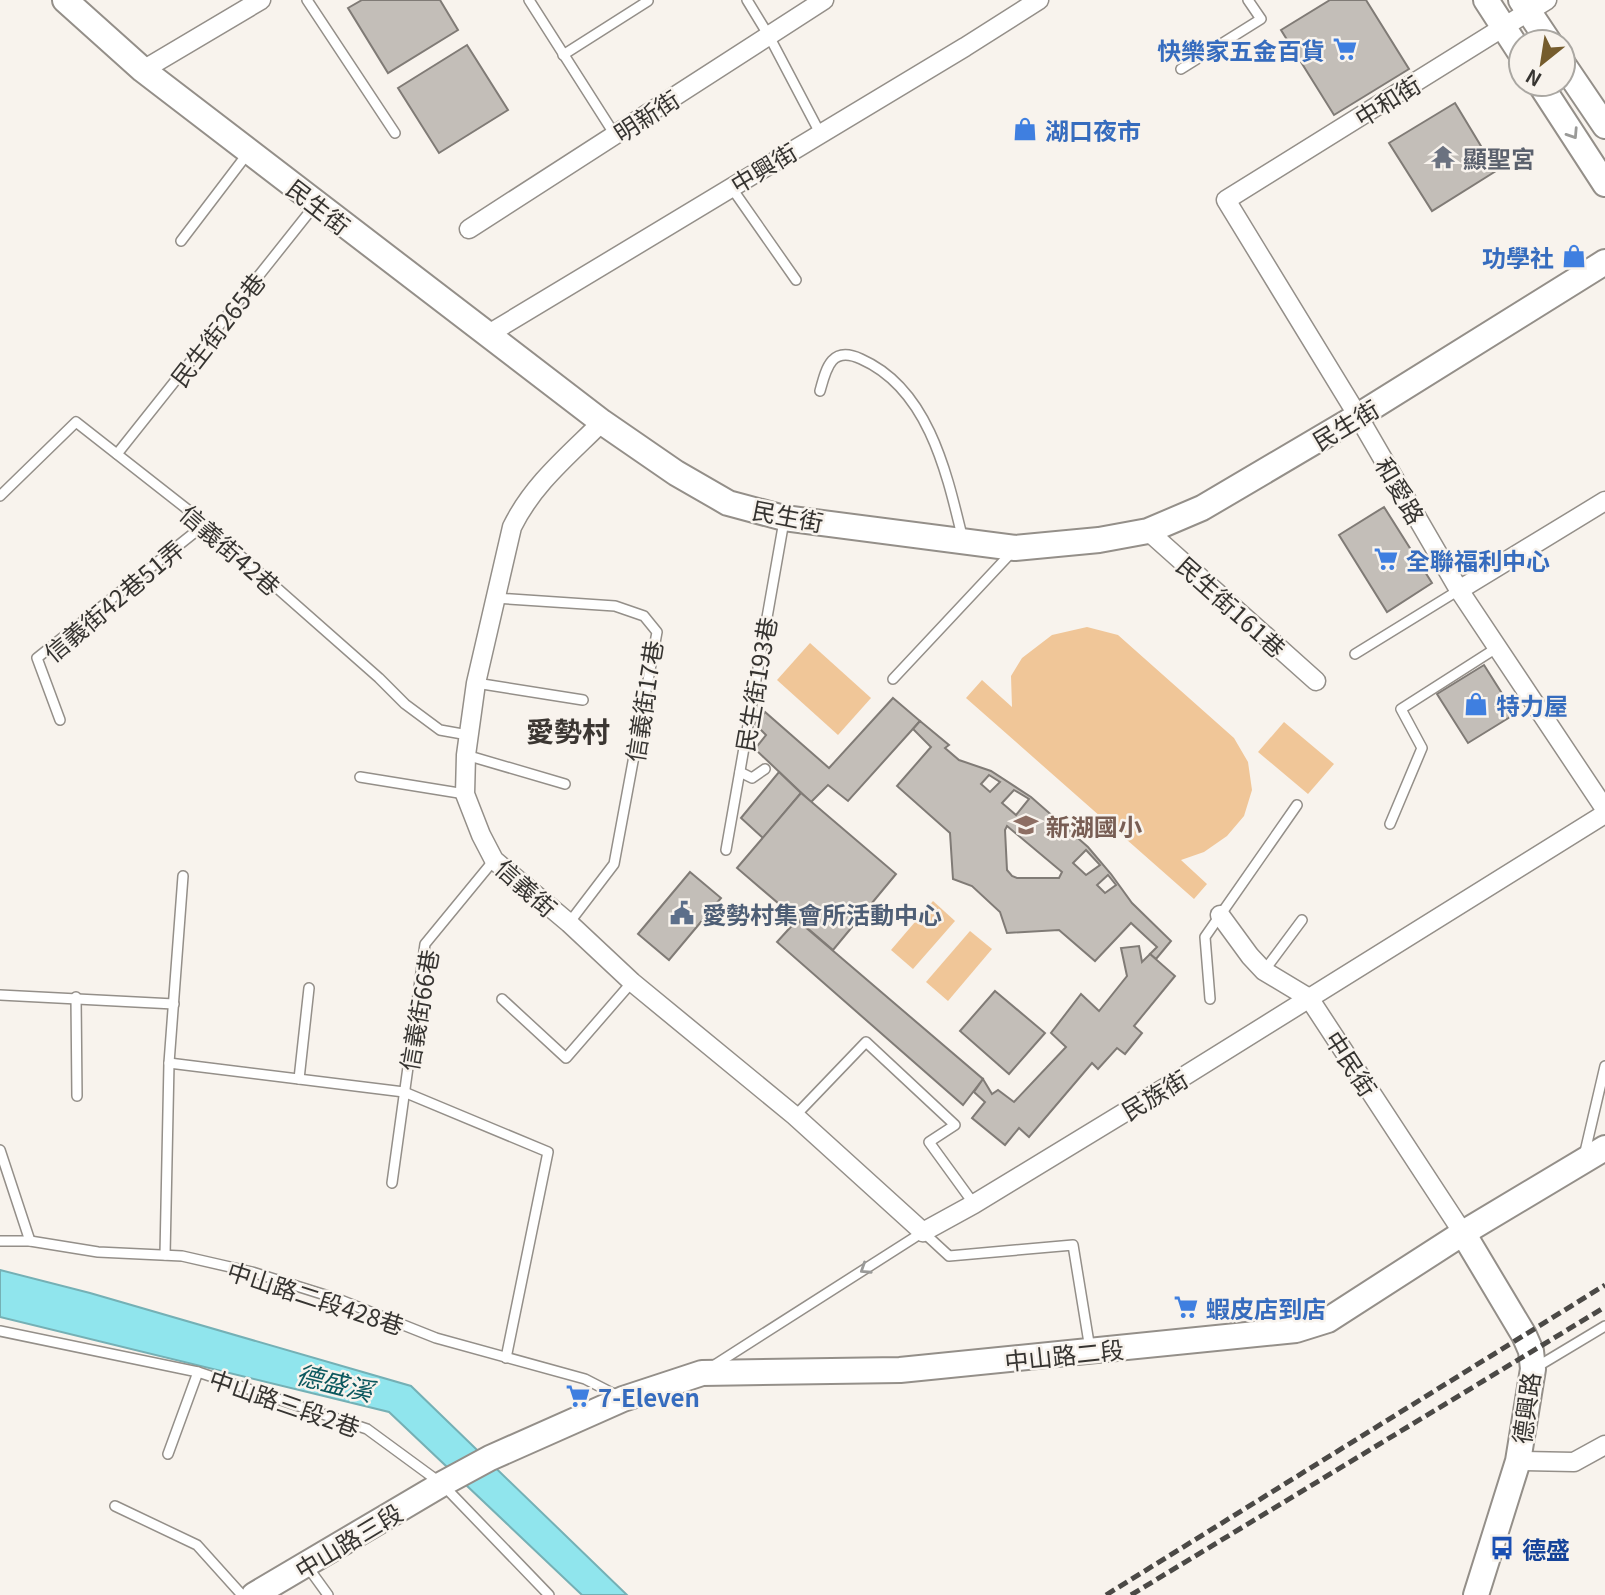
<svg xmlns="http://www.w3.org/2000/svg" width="1605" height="1595" font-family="Georgia,'Noto Sans TC',serif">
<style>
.green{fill:#f0c698}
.water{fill:#90e5ed;stroke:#75b0b5;stroke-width:2}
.building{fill:#c3beb8;stroke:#807b76;stroke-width:2;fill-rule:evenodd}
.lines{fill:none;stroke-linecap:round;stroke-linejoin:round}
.lane-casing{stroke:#948f89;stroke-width:12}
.street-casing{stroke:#948f89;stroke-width:21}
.secondary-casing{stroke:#948f89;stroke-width:28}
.lane{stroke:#fff;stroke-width:9}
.street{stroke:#fff;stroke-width:18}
.secondary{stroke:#fff;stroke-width:24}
.rail{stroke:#4b4946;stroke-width:5;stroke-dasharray:10 5;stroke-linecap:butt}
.oneway{stroke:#9a9a98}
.labels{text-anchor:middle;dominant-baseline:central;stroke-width:5;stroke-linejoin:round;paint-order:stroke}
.shop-label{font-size:24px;font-weight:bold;fill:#366cbe;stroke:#f8f3ed;text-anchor:start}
.street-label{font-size:24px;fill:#363431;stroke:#f8f3ed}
.worship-label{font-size:24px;font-weight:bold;fill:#5b616d;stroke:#f8f3ed;text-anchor:start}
.education-label{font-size:24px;font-weight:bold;fill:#785e54;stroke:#f8f3ed;text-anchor:start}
.service-label{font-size:24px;font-weight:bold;fill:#4e5e75;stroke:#f8f3ed;text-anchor:start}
.transit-label{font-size:24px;font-weight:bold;fill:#164399;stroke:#f8f3ed;text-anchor:start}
.water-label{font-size:26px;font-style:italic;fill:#0c585e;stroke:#f8f3ed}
.quarter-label{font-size:28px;font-weight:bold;fill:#3b3632;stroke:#f8f3ed}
</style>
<rect width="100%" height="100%" fill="#f8f3ed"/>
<g class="green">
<path d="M1087 627 1118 635 1234 738 1248 762 1252 790 1244 816 1227 836 1204 852 1181 860 1207 884 1194 899 966 698 982 680 1012 707 1011 676 1022 658 1052 635Z"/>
<path d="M810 643 871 698 838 735 777 680Z"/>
<path d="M1284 722 1334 764 1308 794 1258 752Z"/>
<path d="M933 901 955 921 913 969 891 950Z"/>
<path d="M970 931 992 949 948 1001 926 982Z"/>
</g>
<path class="water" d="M0 1270 90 1293 411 1386 627 1595H582L389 1412 0 1317Z"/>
<g class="building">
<path d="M362 0H440L458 30 388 73 348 8Z"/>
<path d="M1330 0H1366L1409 69 1334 115 1281 30Z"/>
<path d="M467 45 508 110 439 153 398 88Z"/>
<path d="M1455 103 1496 171 1432 211 1389 143Z"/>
<path d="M1384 507 1432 583 1387 612 1339 535Z"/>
<path d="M1484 665 1515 714 1468 743 1437 694Z"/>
<path d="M893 698 920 721 848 801 828 785 811 802 755 749 766 735 755 724 765 712 829 768Z"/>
<path d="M920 721 949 745 945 748 959 760 991 771 1031 797 1088 847 1111 874 1132 903 1171 941 1156 959 1150 954 1157 947 1131 923 1095 961 1059 930 1007 933 1000 912 972 886 953 879 950 833 897 786 931 747 913 729ZM989 775 1000 782 990 792 981 784ZM1014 790 1029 799 1016 815 1002 803ZM1007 826 1062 872 1059 878H1017L1012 876 1007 870 1005 830ZM1086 850 1100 865 1086 875 1073 863ZM1108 875 1116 885 1105 893 1097 885Z"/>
<path d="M779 772 801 793 763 838 741 818Z"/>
<path d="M801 793 896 874 833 950 737 868Z"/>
<path d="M690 872 721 898 669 960 638 934Z"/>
<path d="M797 920 983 1079 963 1105 777 942Z"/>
<path d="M1139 946 1142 962 1150 954 1175 976 1134 1026 1142 1033 1125 1054 1117 1048 1098 1069 1092 1063 1029 1137 1019 1128 1005 1145 972 1118 985 1102 974 1092 983 1079 992 1094 998 1090 1014 1102 1066 1047 1051 1033 1081 994 1099 1011 1127 976 1121 948Z"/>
<path d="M995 991 1045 1033 1009 1074 960 1031Z"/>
</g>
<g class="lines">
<g class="lane-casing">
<g id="lane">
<path d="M307 0 395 133"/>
<path d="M529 0 615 135"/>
<path d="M747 0 769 36 820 133"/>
<path d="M563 55 648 1"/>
<path d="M1181 69 1261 19 1248 0"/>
<path d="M731 187 796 280"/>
<path d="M181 241 248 153"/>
<path d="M820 391C826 369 831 345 861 359 929 389 947 474 963 540"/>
<path d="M117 454 315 205"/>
<path d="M0 496 76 422 192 513 379 678 405 704 440 730 468 735"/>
<path d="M495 598 615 606 644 616 657 632 614 864 569 923"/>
<path d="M1355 654 1459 590"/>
<path d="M893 679 1012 552"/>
<path d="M476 683 583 700"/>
<path d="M60 720 37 658 204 525"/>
<path d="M466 755 565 784"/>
<path d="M740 772 752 778 765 769"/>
<path d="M360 777 465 794"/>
<path d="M1390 824 1422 748 1401 709 1498 647"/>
<path d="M726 850 784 521"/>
<path d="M1264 971 1302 920"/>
<path d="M0 995 174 1004"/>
<path d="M76 997 77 1096"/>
<path d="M502 999 566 1058 632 982"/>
<path d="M1210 999 1205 937 1297 805"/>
<path d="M169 1063 404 1092 548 1152 506 1358"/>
<path d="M299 1079 309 988"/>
<path d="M795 1116 866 1042 955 1125 929 1142 974 1204"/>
<path d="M0 1150 30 1241"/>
<path d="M1584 1156 1605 1066"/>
<path d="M392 1183 425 944 494 860"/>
<path d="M0 1241H30L98 1252 182 1256 252 1272 338 1299 436 1338 585 1379 618 1396"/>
<path d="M165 1255 169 1063 183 876"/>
<path d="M0 1331 198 1372"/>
<path d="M713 1366 923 1232 949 1256 1073 1245 1090 1349"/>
<path d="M1535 1368 1605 1326"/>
<path d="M168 1454 198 1372 367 1429 442 1484 549 1595"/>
<path d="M115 1506 197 1545 242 1595"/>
<path d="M307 1566 328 1595"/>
</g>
</g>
<g class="street-casing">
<g id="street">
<path d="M1547 0 1226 200 1358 416 1459 590 1605 809"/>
<path d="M143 70 261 0"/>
<path d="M469 229 824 0"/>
<path d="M487 335 965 47 1039 0"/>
<path d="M602 422C569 455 533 484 512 527L476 683 466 755 465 794 481 835 494 860 569 923 632 982 795 1116 923 1232 974 1204 1186 1075 1605 814"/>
<path d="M1148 531 1316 681"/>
<path d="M1459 590 1605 501"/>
<path d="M1220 915 1250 956 1264 971 1309 998 1463 1233"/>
<path d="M1518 1461 1574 1462 1605 1445"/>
</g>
</g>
<g class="secondary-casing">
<g id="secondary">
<path d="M65 0 143 70 602 422 676 473 728 503 784 518 1015 548 1099 540 1148 531 1202 508 1358 416 1605 262"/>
<path d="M1486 0 1521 54"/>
<path d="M1521 0 1549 42"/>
<path d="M1563 64 1605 126"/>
<path d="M1540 84 1605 184"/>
<path d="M1463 1233 1524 1335 1531 1351 1533 1369 1518 1461 1476 1595"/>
<path d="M254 1595 442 1484 490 1458 623 1399 702 1373 900 1370 1296 1330 1328 1320 1463 1233 1605 1148"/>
</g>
</g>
<use href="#lane" class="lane"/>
<use href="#street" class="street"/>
<use href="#secondary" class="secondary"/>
<g class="rail">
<path d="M1106 1595 1605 1285"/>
<path d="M1131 1595 1605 1307"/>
</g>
</g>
<defs><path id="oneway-chevron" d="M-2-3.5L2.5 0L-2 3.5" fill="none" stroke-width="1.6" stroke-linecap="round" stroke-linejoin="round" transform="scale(1.75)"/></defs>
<g class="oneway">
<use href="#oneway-chevron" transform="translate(1573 134) rotate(57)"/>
<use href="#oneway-chevron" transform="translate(865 1269) rotate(147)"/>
</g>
<defs>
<g id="supermarket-bare" transform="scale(1.89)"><path d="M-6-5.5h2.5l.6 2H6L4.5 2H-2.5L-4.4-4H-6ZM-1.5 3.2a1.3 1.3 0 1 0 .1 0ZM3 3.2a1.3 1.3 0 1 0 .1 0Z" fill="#3f7fe0" stroke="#f8f3ed" stroke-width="2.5" paint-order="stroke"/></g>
<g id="shop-bare" transform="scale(1.89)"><path d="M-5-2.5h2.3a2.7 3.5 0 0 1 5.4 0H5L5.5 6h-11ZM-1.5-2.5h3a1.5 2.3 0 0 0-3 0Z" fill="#3f7fe0" stroke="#f8f3ed" stroke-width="2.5" paint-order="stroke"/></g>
<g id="temple-bare" transform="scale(1.89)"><path d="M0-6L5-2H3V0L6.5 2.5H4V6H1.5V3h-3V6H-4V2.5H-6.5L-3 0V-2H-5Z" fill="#6b7280" stroke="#f8f3ed" stroke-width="2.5" paint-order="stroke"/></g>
<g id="school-bare" transform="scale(1.89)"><path d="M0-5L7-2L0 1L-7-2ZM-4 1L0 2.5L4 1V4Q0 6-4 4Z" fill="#8d6e63" stroke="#f8f3ed" stroke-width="2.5" paint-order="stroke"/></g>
<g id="civic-bare" transform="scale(1.89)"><path d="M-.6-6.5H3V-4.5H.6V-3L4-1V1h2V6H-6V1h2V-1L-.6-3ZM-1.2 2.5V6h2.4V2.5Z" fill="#5c6f8a" stroke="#f8f3ed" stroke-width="2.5" paint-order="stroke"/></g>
<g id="bus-bare" transform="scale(1.89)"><path d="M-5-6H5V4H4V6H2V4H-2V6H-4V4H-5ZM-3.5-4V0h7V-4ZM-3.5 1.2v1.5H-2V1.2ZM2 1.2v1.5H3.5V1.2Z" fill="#1a4fb4" stroke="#f8f3ed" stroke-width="2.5" paint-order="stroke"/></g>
</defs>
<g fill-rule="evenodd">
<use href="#supermarket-bare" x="1345" y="49"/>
<use href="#shop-bare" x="1025" y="129"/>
<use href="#temple-bare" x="1443" y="157"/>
<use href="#shop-bare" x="1574" y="256"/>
<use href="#supermarket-bare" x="1386" y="559"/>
<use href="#shop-bare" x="1476" y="704"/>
<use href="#school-bare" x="1026" y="825"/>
<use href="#civic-bare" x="682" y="913"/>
<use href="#supermarket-bare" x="1186" y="1307"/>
<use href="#supermarket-bare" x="578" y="1396"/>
<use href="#bus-bare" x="1502" y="1548"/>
</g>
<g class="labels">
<g class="shop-label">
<text x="1325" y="49" text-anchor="end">快樂家五金百貨</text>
<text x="1045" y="129">湖口夜市</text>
<text x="1554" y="256" text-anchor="end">功學社</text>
<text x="1406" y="559">全聯福利中心</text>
<text x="1496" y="704">特力屋</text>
<text x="1206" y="1307">蝦皮店到店</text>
<text x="598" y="1396">7-Eleven</text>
</g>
<g class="street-label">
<text transform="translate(1387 100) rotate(-32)">中和街</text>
<text transform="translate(646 115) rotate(-33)">明新街</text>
<text transform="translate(763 167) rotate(-31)">中興街</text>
<text transform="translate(319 206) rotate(38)">民生街</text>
<text transform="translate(217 329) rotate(-52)">民生街265巷</text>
<text transform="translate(1345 424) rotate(-31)">民生街</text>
<text transform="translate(1401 490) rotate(60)">和愛路</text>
<text transform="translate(788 515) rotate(11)">民生街</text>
<text transform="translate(231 549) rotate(41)">信義街42巷</text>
<text transform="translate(113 600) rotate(-40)">信義街42巷51弄</text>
<text transform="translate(1232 606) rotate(42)">民生街161巷</text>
<text transform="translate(755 684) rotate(-80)">民生街193巷</text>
<text transform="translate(643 701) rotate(-81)">信義街17巷</text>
<text transform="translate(527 887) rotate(42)">信義街</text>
<text transform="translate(418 1010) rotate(-80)">信義街66巷</text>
<text transform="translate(1352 1063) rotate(57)">中民街</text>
<text transform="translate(1154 1094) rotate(-31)">民族街</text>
<text transform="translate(316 1297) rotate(18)">中山路二段428巷</text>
<text transform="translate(1064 1354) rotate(-6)">中山路二段</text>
<text transform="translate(285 1402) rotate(19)">中山路三段2巷</text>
<text transform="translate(1525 1408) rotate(-82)">德興路</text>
<text transform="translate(348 1540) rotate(-31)">中山路三段</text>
</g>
<g class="worship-label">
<text x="1463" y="157">顯聖宮</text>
</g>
<g class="education-label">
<text x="1046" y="825">新湖國小</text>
</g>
<g class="service-label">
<text x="702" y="913">愛勢村集會所活動中心</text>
</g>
<g class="transit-label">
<text x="1522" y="1548">德盛</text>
</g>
<g class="water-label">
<text transform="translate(335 1381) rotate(14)">德盛溪</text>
</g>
<g class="quarter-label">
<text x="568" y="730">愛勢村</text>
</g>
</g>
<g transform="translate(1542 63) rotate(210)"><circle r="33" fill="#f8f3ed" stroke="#aaa7a2" stroke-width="2"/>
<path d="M0-5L12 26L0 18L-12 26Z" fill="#755c2d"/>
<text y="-10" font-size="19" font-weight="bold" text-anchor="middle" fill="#363431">N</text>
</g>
</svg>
